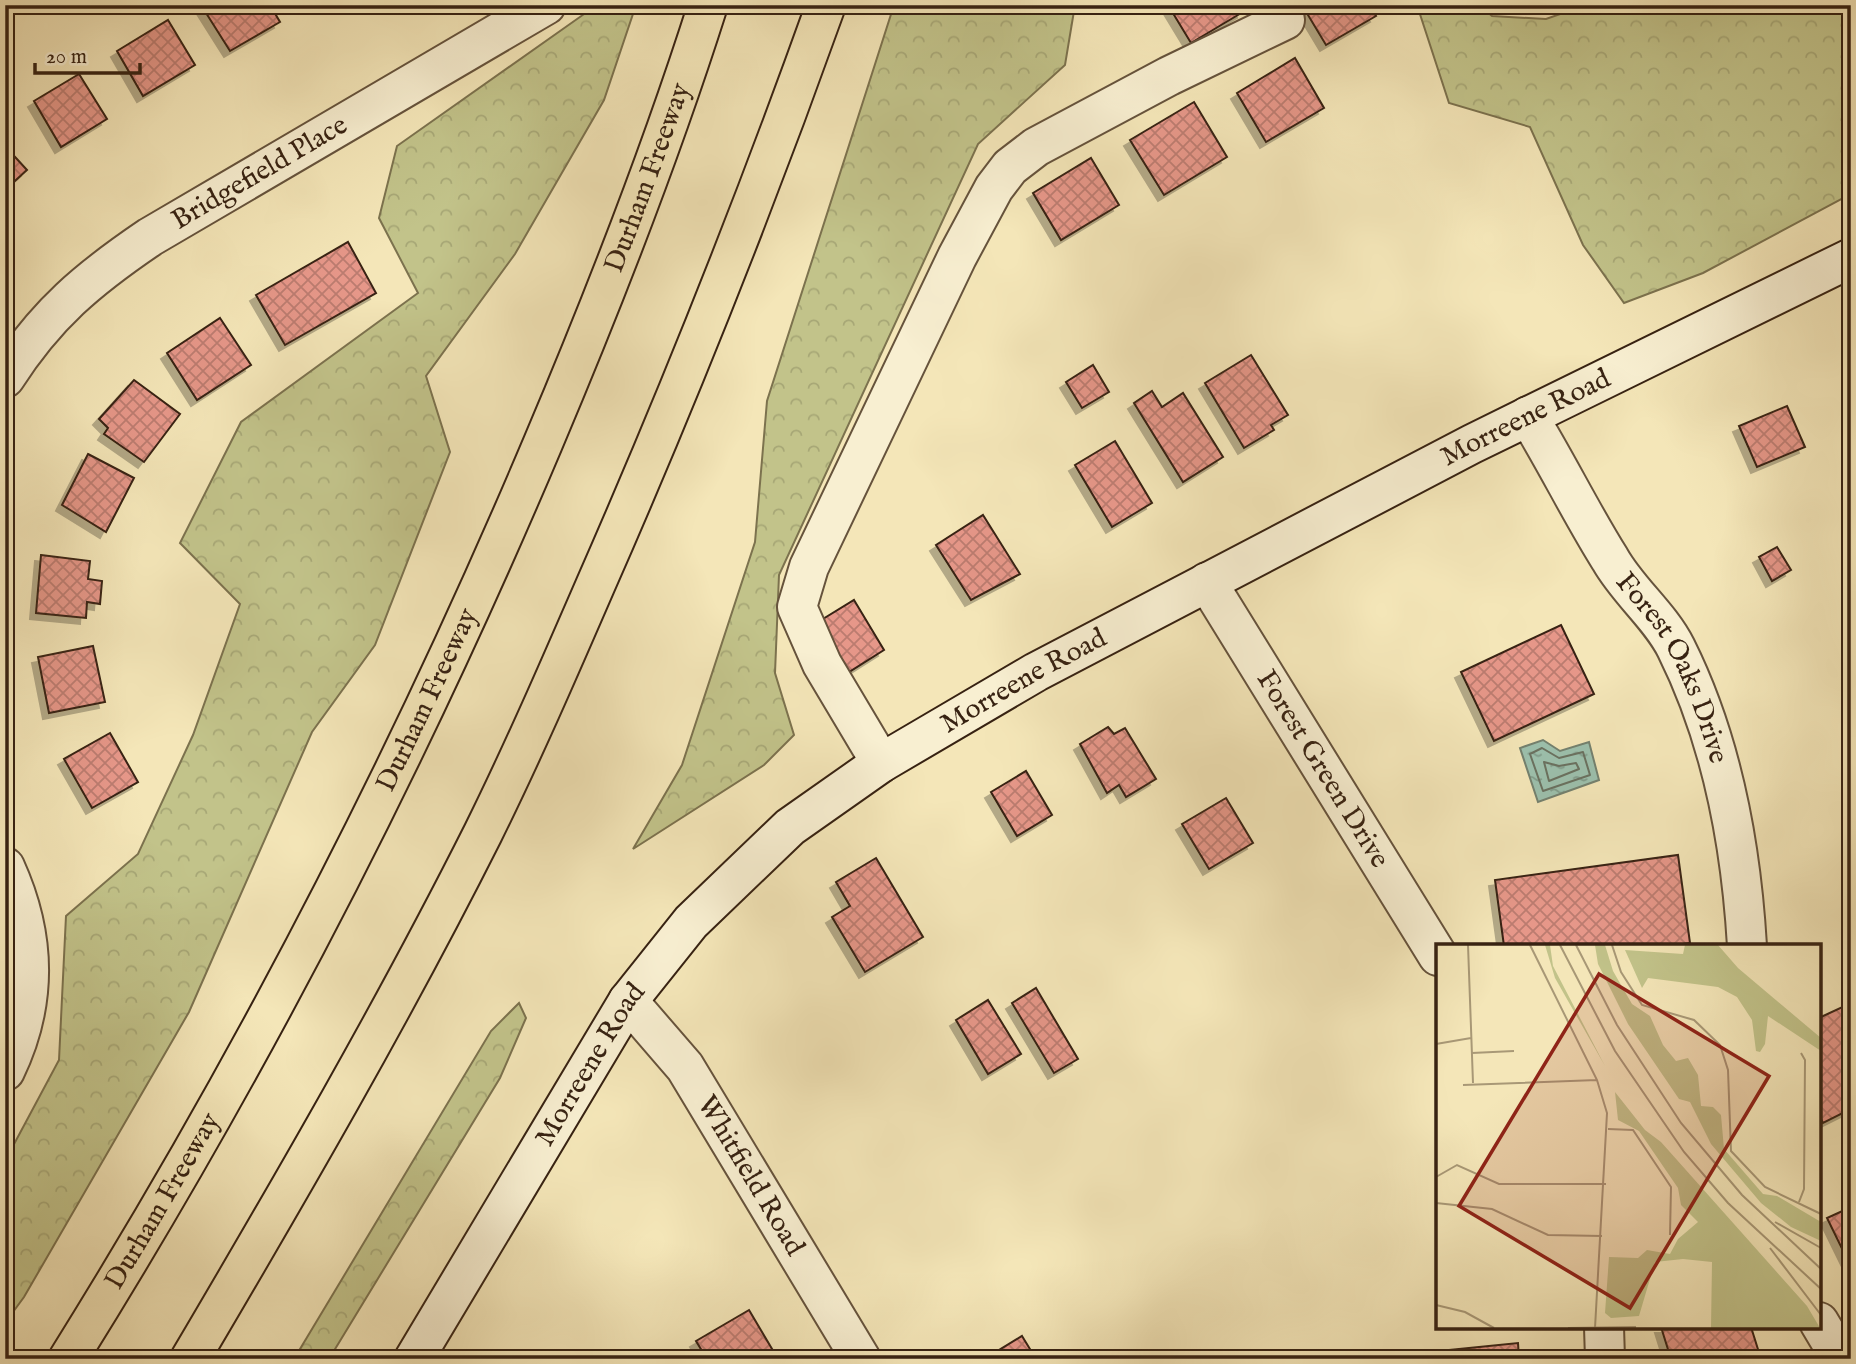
<svg xmlns="http://www.w3.org/2000/svg" width="1856" height="1364" font-family="'IM FELL English',serif">
<style>
.forest{fill:url(#forest-crowns);stroke:#7c724e;stroke-width:2}
.water{fill:url(#water-ripples);stroke:#74816f;stroke-width:2}
.lines{fill:none;stroke-linecap:round;stroke-linejoin:round}
.shore{stroke:#6a7160;stroke-width:2}
.building{fill:url(#building-cross-hatch);stroke:#372212;stroke-width:2;filter:url(#shadow)}
.street-casing{stroke:#66533c;stroke-width:42}
.secondary-casing{stroke:#372212;stroke-width:42}
.highway-casing{stroke:#372212;stroke-width:42}
.street{stroke:#f8efd1;stroke-width:38}
.secondary{stroke:#f8efd1;stroke-width:38}
.highway{stroke:#f4e6b8;stroke-width:38}
.labels{text-anchor:middle;dominant-baseline:central;stroke-width:5;stroke-linejoin:round;paint-order:stroke}
.street-label{font-size:28px;fill:#372212;stroke:#f8efd1}
.inset-road{fill:none;stroke:#a89876;stroke-width:2}
.view{fill:#8f2418;fill-opacity:0.15;stroke:#8f2418;stroke-width:3.5}
.inset-edge{fill:none;stroke:#372212;stroke-width:3.5}
</style>
<defs>
<pattern id="forest-crowns" width="20" height="18" patternUnits="userSpaceOnUse" patternTransform="scale(1.75)"><rect width="20" height="18" fill="#c2c38a"/><path d="M2 6a3 3 0 1 1 6 0M12 15a3 3 0 1 1 6 0" fill="none" stroke="#a7a776"/></pattern>
<pattern id="water-ripples" width="26" height="14" patternUnits="userSpaceOnUse" patternTransform="scale(1.75)"><rect width="26" height="14" fill="#9cc0ad"/><path d="M2 4q2-2 4 0t4 0M15 11q2-2 4 0t4 0" fill="none" stroke="#809c8b"/></pattern>
<pattern id="building-cross-hatch" width="8" height="8" patternUnits="userSpaceOnUse" patternTransform="scale(1.75)"><rect width="8" height="8" fill="#e69789"/><path d="M0 0l8 8M0 8l8-8" fill="none" stroke="#bb7b6f"/></pattern>
<filter id="shadow"><feDropShadow dx="-6" dy="6" stdDeviation="0" flood-color="#0004"/></filter>
</defs>
<rect width="100%" height="100%" fill="#f4e6b8"/>
<filter id="stains"><feTurbulence type="fractalNoise" baseFrequency=".00286" numOctaves="4"/><feColorMatrix values="0 0 0 0 .2 0 0 0 0 .09 0 0 0 0 .02 0 0 0 .5 -.17"/></filter>
<radialGradient id="worn" r=".72"><stop offset=".6" stop-color="#630" stop-opacity="0"/><stop offset="1" stop-color="#630" stop-opacity=".3"/></radialGradient>
<g class="forest">
<path d="M589 5H636L604 100 515 254 426 376 450 452 375 645 312 732 189 1012 24 1297 5 1323V1161L59 1060 66 916 138 854 193 735 240 604 180 543 241 422 418 293 379 218 397 146 587 12Z"/>
<path d="M894 5H1075L1065 65 978 144 779 575 775 673 794 735 764 765 633 849 682 765 755 542 767 401Z"/>
<path d="M1417 5H1480L1492 16 1546 19 1586 5H1851V194L1703 273 1624 303 1583 245 1530 127 1449 103Z"/>
<path d="M519 1003 526 1018 500 1078 329 1359H294L491 1031Z"/>
</g>
<path class="water" d="M1543 740 1560 751 1589 742 1599 780 1538 802 1520 748Z"/>
<g class="lines">
<g class="shore">
<path d="M1542 748 1559 758 1583 752 1590 775 1543 791 1530 754Z"/>
<path d="M1544 762 1559 766 1576 763 1579 769 1549 781Z"/>
</g>
</g>
<g class="building">
<path d="M201 5H270L280 22 230 51Z"/>
<path d="M1168 5H1239L1243 12 1191 43Z"/>
<path d="M1302 5H1369L1376 16 1326 45Z"/>
<path d="M168 20 195 65 143 96 117 51Z"/>
<path d="M1295 58 1324 108 1266 142 1237 93Z"/>
<path d="M79 74 107 119 61 147 34 101Z"/>
<path d="M1194 102 1227 157 1164 195 1130 140Z"/>
<path d="M5 146 27 170 5 190Z"/>
<path d="M1091 158 1119 205 1061 240 1033 193Z"/>
<path d="M348 242 376 293 285 345 256 295Z"/>
<path d="M220 318 251 365 197 400 167 353Z"/>
<path d="M1251 355 1288 415 1271 425 1274 430 1244 448 1205 383Z"/>
<path d="M1093 365 1109 392 1082 408 1066 382Z"/>
<path d="M134 380 180 414 144 462 104 434 108 428 99 419Z"/>
<path d="M1152 391 1162 407 1183 393 1223 457 1183 482 1134 403Z"/>
<path d="M1787 406 1805 447 1757 467 1739 426Z"/>
<path d="M1115 441 1152 503 1112 527 1075 465Z"/>
<path d="M88 454 134 478 106 532 62 505Z"/>
<path d="M983 515 1020 574 971 600 936 545Z"/>
<path d="M1777 547 1791 570 1772 581 1759 557Z"/>
<path d="M41 555 90 561 88 579 102 581 100 604 87 602 86 618 36 613Z"/>
<path d="M854 600 884 650 849 672 818 622Z"/>
<path d="M1561 625 1594 694 1494 741 1461 672Z"/>
<path d="M93 646 105 702 49 713 38 657Z"/>
<path d="M1108 727 1114 734 1125 728 1156 779 1126 797 1119 785 1107 793 1080 744Z"/>
<path d="M110 733 138 782 92 808 64 759Z"/>
<path d="M1026 771 1052 815 1017 836 991 792Z"/>
<path d="M1226 798 1253 843 1209 869 1182 824Z"/>
<path d="M1678 855 1690 943 1669 946H1504L1495 880Z"/>
<path d="M876 858 923 937 865 972 832 917 850 906 836 882Z"/>
<path d="M1036 988 1078 1059 1054 1073 1012 1003Z"/>
<path d="M988 1000 1021 1054 988 1074 956 1020Z"/>
<path d="M1851 1003V1109L1823 1123 1819 1115V1018Z"/>
<path d="M1851 1207V1267L1827 1218Z"/>
<path d="M749 1310 778 1359H707L696 1341Z"/>
<path d="M1661 1327H1751L1761 1359H1671Z"/>
<path d="M1022 1336 1036 1359H987L986 1358Z"/>
<path d="M1518 1343 1519 1359H1431L1430 1352Z"/>
</g>
<g class="lines">
<g class="street-casing">
<g id="street">
<path id="s1" d="M5 378C46 314 88 279 150 237L546 5"/>
<path id="s2" d="M1528 416C1557 463 1581 513 1610 559 1628 591 1660 616 1676 648 1722 740 1741 844 1747 946"/>
<path id="s3" d="M1207 582 1438 956"/>
<path d="M881 763 822 664 797 607 809 567 957 257 994 188 1010 167 1036 147 1169 76 1285 20"/>
<path d="M5 867C36 935 38 1003 5 1071"/>
<path id="s4" d="M628 1001 685 1067 861 1359"/>
<path d="M1819 1322 1841 1359"/>
<path d="M1604 1327 1605 1359"/>
</g>
</g>
<g class="secondary-casing">
<g id="secondary">
<path id="s5" d="M414 1359 628 1001 691 922 790 827 881 763 1036 672 1472 444 1851 258"/>
</g>
</g>
<g class="highway-casing">
<g id="highway">
<path id="s6" d="M68 1359C251 1066 409 760 543 443 604 299 661 153 708 5"/>
<path d="M190 1359C292 1186 393 1012 483 833 523 752 559 669 595 586 679 395 756 201 826 5"/>
</g>
</g>
<use href="#street" class="street"/>
<use href="#secondary" class="secondary"/>
<use href="#highway" class="highway"/>
</g>
<g class="labels">
<g class="street-label">
<text stroke="none"><textPath href="#s1" startOffset="331">Bridgefield Place</textPath></text>
<text stroke="none"><textPath href="#s6" startOffset="1318">Durham Freeway</textPath></text>
<text stroke="none"><textPath href="#s5" startOffset="1498">Morreene Road</textPath></text>
<text stroke="none"><textPath href="#s2" startOffset="292">Forest Oaks Drive</textPath></text>
<text stroke="none"><textPath href="#s5" startOffset="931">Morreene Road</textPath></text>
<text stroke="none"><textPath href="#s6" startOffset="751">Durham Freeway</textPath></text>
<text stroke="none"><textPath href="#s3" startOffset="220">Forest Green Drive</textPath></text>
<text stroke="none"><textPath href="#s5" startOffset="343">Morreene Road</textPath></text>
<text stroke="none"><textPath href="#s4" startOffset="214">Whitfield Road</textPath></text>
<text stroke="none"><textPath href="#s6" startOffset="184">Durham Freeway</textPath></text>
</g>
</g>
<g transform="translate(1436 944)">
<rect width="385" height="385" fill="#f4e6b8"/>
<path d="M109 1H114L117 22 169 122 119 34ZM159 1H169L177 27 196 60 214 72 227 101 240 117 252 114 262 131 265 162 277 163 285 171 288 205 327 250 341 252 385 278V297L355 283 325 259 275 200 254 158 243 155 192 80 162 20ZM249 1H282L302 24 385 94V107L332 72 329 100 324 108 320 107 316 76 301 53 282 43 212 34 206 44 189 6 247 10ZM179 148 209 186 225 198 371 362 384 384H275L276 318 247 315 219 318 203 372 175 374 169 369 173 313 202 314 211 306 234 310 242 295 262 278 245 261 242 244 203 187 182 176Z" fill="#c2c38a"/>
<path class="inset-road" d="M32 1 37 139M94 1 161 136 171 169 159 384M124 1 179 107 248 208 292 259 385 345M140 1 181 81 245 179 306 251 385 325M176 1 185 28 206 61 258 76 284 101 292 126 295 207 329 243 385 270M0 100 35 94M36 109 78 107M27 141 161 136M172 185 197 186 235 243 234 291M0 233 21 221 63 240H170M363 258 368 245 369 116 365 109M0 259 56 265 112 291 166 292M339 278 385 304M334 304 385 371M0 361 29 368 58 384M132 384 200 383"/>
<path class="view" d="M163 30 333 132 194 364 23 262Z"/>
<rect width="385" height="385" class="inset-edge"/>
</g>
<rect width="1856" height="1364" fill="none" stroke="#f4e6b8" stroke-width="28"/>
<rect x="7" y="7" width="1842" height="1350" fill="none" stroke="#372212" stroke-width="3.5"/>
<rect x="14" y="14" width="1828" height="1336" fill="none" stroke="#372212" stroke-width="2"/>
<path d="M35 63v10h105v-10" fill="none" stroke="#372212" stroke-width="3.5"/>
<text x="46" y="63" font-size="21" fill="#372212" stroke="#f8efd1" stroke-width="5" paint-order="stroke">20 m</text>
<rect width="100%" height="100%" filter="url(#stains)"/>
<rect width="100%" height="100%" fill="url(#worn)"/>
</svg>
